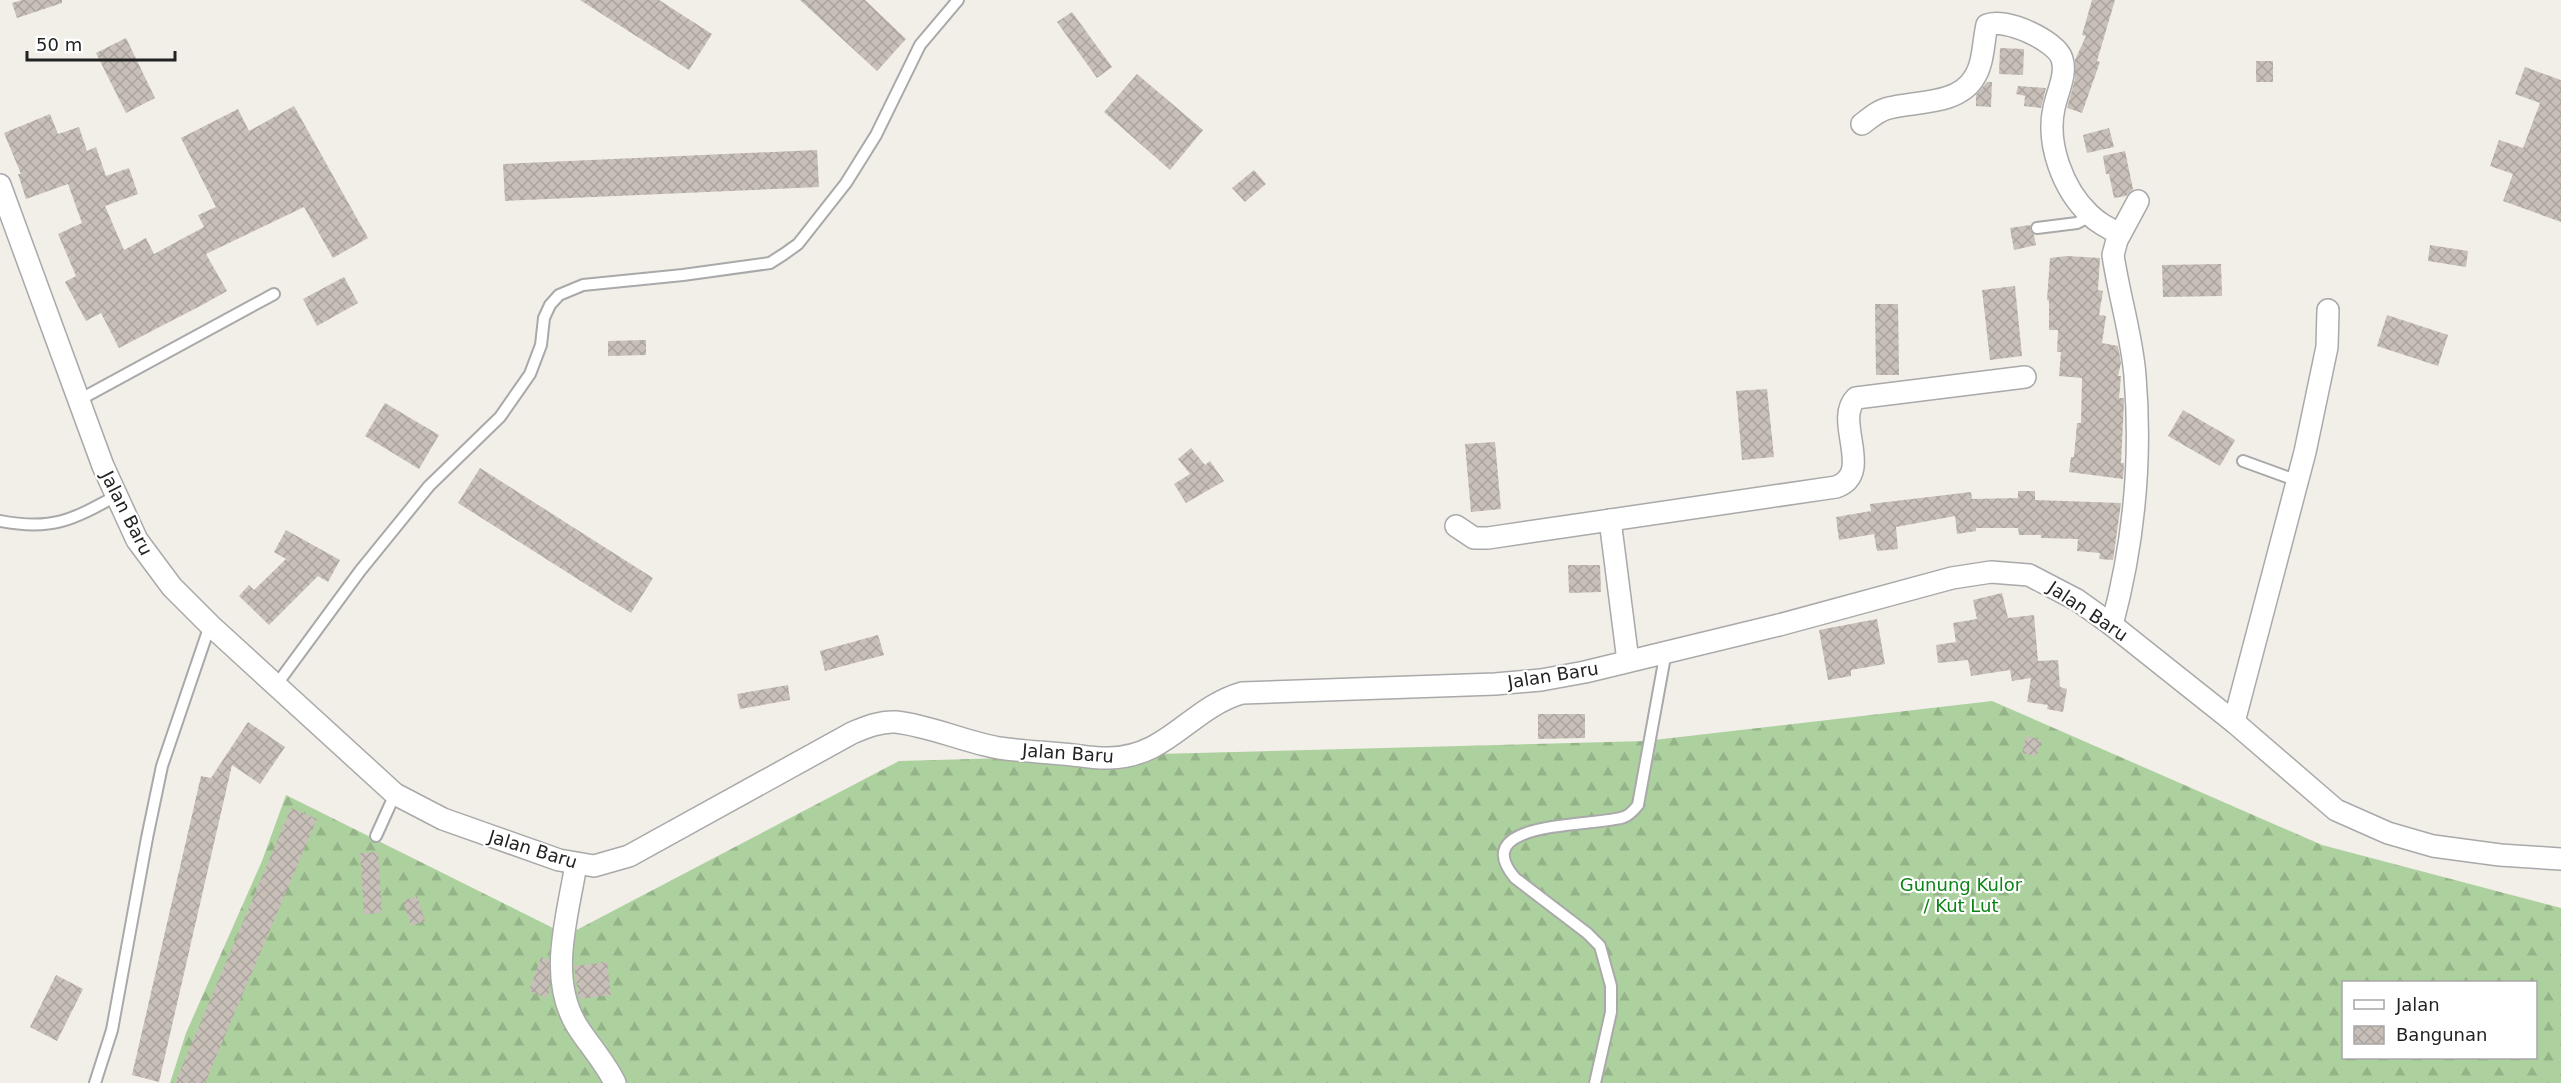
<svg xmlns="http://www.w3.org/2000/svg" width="2561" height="1083" font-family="'DejaVu Sans',sans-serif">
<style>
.forest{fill:url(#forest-firs);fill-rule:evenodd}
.building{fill:url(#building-cross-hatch)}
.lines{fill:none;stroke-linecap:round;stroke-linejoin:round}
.service-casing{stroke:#a9a9a9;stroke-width:14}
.minor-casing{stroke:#a9a9a9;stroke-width:24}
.service{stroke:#fff;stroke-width:10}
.minor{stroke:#fff;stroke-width:21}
.labels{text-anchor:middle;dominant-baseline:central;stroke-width:4.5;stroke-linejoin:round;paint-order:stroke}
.street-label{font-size:18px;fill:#222;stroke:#fff}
.park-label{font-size:18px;fill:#0c8416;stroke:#fff}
</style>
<defs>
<pattern id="forest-firs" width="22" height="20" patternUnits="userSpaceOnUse" patternTransform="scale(1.5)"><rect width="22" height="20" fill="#add19e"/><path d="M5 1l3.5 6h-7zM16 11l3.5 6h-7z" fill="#95b388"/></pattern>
<pattern id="building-cross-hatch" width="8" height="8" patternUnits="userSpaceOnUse" patternTransform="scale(1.5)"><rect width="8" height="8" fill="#c7bfb8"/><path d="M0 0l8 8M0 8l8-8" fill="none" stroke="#aba49e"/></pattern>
</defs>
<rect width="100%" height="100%" fill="#f2efe9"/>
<path class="forest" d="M1992 701 2322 845 2561 908V1083H170L186 1033 262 861 286 795 567 935 899 761 1645 741ZM2344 982H2536V1058H2344Z"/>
<g class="building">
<path d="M22 0H62V3L17 18 12 3Z"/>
<path d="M580 0H659L712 34 689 70Z"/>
<path d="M800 0H865L906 39 877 71Z"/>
<path d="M2092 0H2115L2097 61 2100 62 2082 113 2067 108 2075 79V60L2086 36 2082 35Z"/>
<path d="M1072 12 1112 67 1097 78 1057 22Z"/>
<path d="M126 38 155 98 126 113 96 53Z"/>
<path d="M2000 48 2024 49 2023 75 1999 74Z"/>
<rect x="2256" y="61" width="17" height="21"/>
<path d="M2525 67 2561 80V222L2503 201 2513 174 2490 166 2499 140 2523 148 2540 103 2515 94Z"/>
<path d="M1137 74 1203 130 1170 170 1104 112Z"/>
<path d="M1987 82H1992L1991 107 1976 106V95Z"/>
<path d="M2018 86 2046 88 2041 108 2024 106 2025 96 2016 94Z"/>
<path d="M294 106 368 238 333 258 304 207 206 254 227 291 204 304 119 348 101 313 86 321 65 282 76 276 58 234 82 223 68 184 26 199 18 174H21L4 133 50 114 58 134 79 127 87 151 96 147 106 176 129 168 138 194 105 206 124 250 146 238 154 254 204 227 198 215 216 207 181 138 238 109 249 131Z"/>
<path d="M2109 128 2114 147 2087 153 2083 135Z"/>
<path d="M817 150 819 187 505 201 503 164Z"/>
<path d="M2125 151 2133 189 2126 196 2114 198 2109 174H2106L2103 156Z"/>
<path d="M1254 170 1266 184 1245 202 1232 188Z"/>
<path d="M2030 225V230L2034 235 2036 245 2014 250 2010 228Z"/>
<path d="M2430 245 2468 251 2466 267 2428 261Z"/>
<path d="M2067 256 2100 258 2098 290 2103 291 2099 315 2106 316 2102 343 2118 346 2121 363 2118 376H2121L2119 398H2124V402L2121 463H2124L2123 479 2069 472 2071 457H2074L2077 423H2081L2082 378 2059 376 2061 352H2057L2058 330H2049V301L2047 300 2050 258Z"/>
<path d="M2221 264 2222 296 2163 297 2162 265Z"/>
<path d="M344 277 358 303 317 326 303 299Z"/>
<path d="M2015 286 2022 356 1990 360 1982 290Z"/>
<path d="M1875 304H1898L1899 375H1876Z"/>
<path d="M2387 315 2448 335 2438 366 2377 346Z"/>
<path d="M646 340V355L608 356V341Z"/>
<path d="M1767 389 1774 457 1742 460 1736 391Z"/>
<path d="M385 403 439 435 419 469 365 436Z"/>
<path d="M2183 410 2235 440 2220 466 2168 436Z"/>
<path d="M1495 442 1501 509 1471 512 1465 444Z"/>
<path d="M1191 448 1205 465 1210 461 1224 481 1186 503 1174 484 1190 474 1178 459Z"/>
<path d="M480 468 653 578 631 613 458 503Z"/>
<path d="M2018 491H2035V500L2121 503 2113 560 2099 559 2100 553 2077 551 2078 539 2041 538V535H2019L2018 528H1976V531L1957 534 1955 516 1896 527 1898 549 1877 551 1874 534 1839 540 1836 517 1871 511 1870 504 1971 492 1972 499 2018 498Z"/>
<path d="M286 530 340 560 328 582 318 576 269 625 239 596 249 585 254 590 286 559 274 552Z"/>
<path d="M1568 565H1600L1601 592 1569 593Z"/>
<path d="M2002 593 2008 618 2034 615 2038 661 2058 660 2060 687 2067 689 2063 712 2047 709 2048 705 2027 702 2031 678 2012 681 2010 670 1971 676 1968 660 1938 663 1936 645 1956 642 1953 623 1977 619 1973 600Z"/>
<path d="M1877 619 1885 664 1851 670V676L1828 680 1819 630Z"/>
<path d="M878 635 884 655 825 671 820 651Z"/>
<path d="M788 685 790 700 740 709 737 694Z"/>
<path d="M1538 714H1585V738L1538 739Z"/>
<path d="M248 722 285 747 260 784 232 765 159 1082 132 1075 201 776 211 778Z"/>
<path d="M2026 736 2041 740 2037 756 2022 753Z"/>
<path d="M291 808 317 819 205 1083H175Z"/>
<path d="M378 852 382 913 364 914 360 853Z"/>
<path d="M417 896 425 921 411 926 403 901Z"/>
<path d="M541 957 549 960 550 989 547 998 529 991Z"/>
<path d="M607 962 611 995 579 999 574 966Z"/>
<path d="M56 975 83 989 57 1041 30 1027Z"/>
</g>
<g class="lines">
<g class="service-casing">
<g id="service">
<path d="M2037 228 2077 223 2090 216"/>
<path d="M79 400 274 294"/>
<path d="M2243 461 2298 481"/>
<path d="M0 521C52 531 72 520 116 496"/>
<path d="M277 684 360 571 429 486 500 417 530 374 541 345 544 318 550 305 559 295 583 285 683 275 770 263 784 254 798 244 846 183 876 135 920 45 958 0"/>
<path d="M376 836 395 794"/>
<path d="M95 1083 112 1030 147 838 162 766 210 625"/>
<path d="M1595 1083 1611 1012V986L1600 946 1587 933 1515 878C1465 819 1597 827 1624 817 1630 815 1634 810 1638 805L1666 651"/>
</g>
</g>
<g class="minor-casing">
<g id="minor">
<path d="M1862 124C1870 118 1879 110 1889 108 1915 101 1958 105 1974 78 1984 63 1983 42 1987 25 2005 17 2057 41 2062 59 2067 74 2057 93 2054 108 2046 144 2063 189 2089 214 2098 223 2108 228 2120 234"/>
<path d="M0 185 103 466 137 540 172 587 210 625 395 794 443 819 559 860 594 866 629 856 852 733C866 727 881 721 896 722 931 726 965 742 999 748 1020 751 1042 752 1063 754 1078 755 1094 759 1109 758 1168 757 1190 708 1242 693L1495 684 1541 680 1585 672 1779 625 1952 578 1991 572 2029 575 2077 600 2112 625 2234 722 2336 810 2388 833 2433 846 2500 855 2561 859"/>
<path d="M1610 520 1628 661"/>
<path d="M1456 526 1474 538H1488L1836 487C1875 473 1833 421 1856 398L2025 377"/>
<path d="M2112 625C2134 543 2142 461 2135 376 2132 336 2119 296 2113 255L2117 240 2138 201"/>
<path d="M2234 722 2305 452 2327 347 2328 310"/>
<path d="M576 864C568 916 547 977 577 1026 589 1045 605 1062 615 1083"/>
</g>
</g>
<use href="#service" class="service"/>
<use href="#minor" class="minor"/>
</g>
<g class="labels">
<g class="street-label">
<text transform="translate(127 513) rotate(63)">Jalan Baru</text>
<text transform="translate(2088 611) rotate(34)">Jalan Baru</text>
<text transform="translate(1553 675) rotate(-9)">Jalan Baru</text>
<text transform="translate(1068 753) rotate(4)">Jalan Baru</text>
<text transform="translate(533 849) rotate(17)">Jalan Baru</text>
</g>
<g class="park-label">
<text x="1961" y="884">Gunung Kulor<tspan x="1961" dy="21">/ Kut Lut</tspan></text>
</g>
</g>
<rect x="2342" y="981" width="195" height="78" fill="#ffffff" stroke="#a7a7a7" stroke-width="1.5"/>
<rect x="2354" y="1000" width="30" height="9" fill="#ffffff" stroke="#a7a7a7" stroke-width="1.5"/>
<text x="2396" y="1011" font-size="18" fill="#222222">Jalan</text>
<rect x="2354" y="1026" width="30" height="18" fill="url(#building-cross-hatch)" stroke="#a7a7a7" stroke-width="1.5"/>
<text x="2396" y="1041" font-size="18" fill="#222222">Bangunan</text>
<path d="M27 51v9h148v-9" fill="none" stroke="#222222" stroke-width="3"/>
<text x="36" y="51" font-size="18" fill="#222222" stroke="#ffffff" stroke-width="4.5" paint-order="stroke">50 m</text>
</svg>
